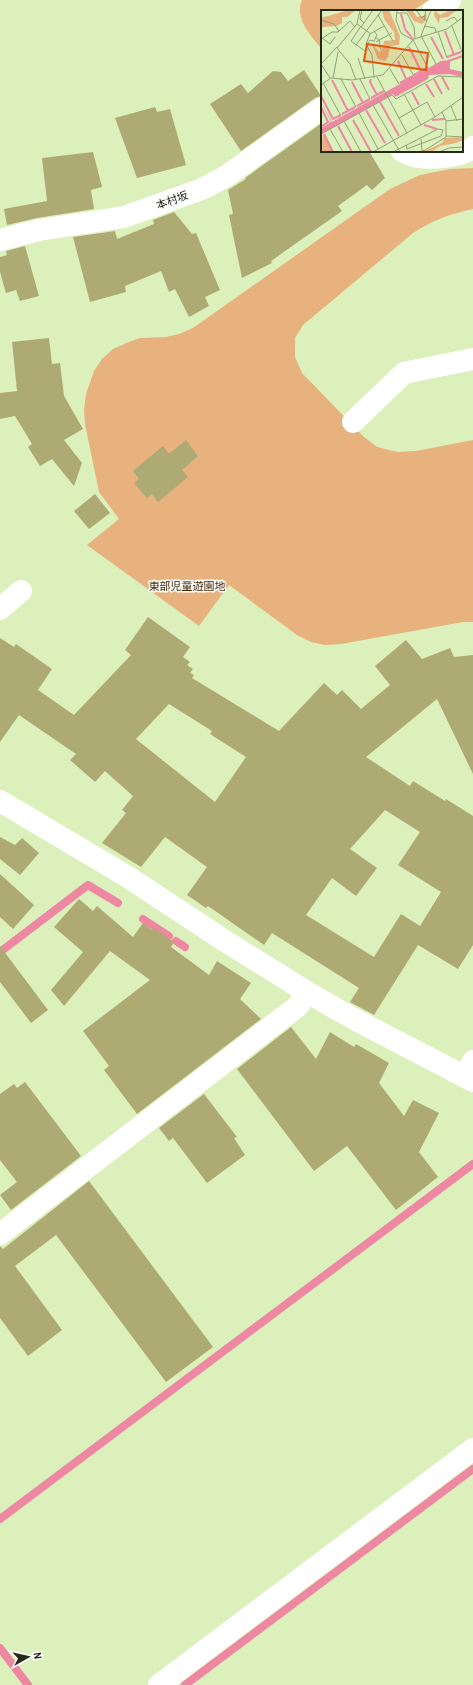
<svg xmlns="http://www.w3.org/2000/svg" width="473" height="1685" font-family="'Archivo Narrow','Noto Sans JP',sans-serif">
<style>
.green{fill:#e7b27e}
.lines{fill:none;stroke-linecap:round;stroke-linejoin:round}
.stream{stroke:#ee87a1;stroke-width:8}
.building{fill:#aeaa74;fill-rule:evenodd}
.minor{stroke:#fff;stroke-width:22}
.tertiary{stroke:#fff;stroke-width:22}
.labels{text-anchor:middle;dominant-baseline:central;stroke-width:3;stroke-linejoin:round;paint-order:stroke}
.street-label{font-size:11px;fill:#232a16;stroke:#fff}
.park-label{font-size:11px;fill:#412402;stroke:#fff}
.inset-river{fill:none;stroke:#ee87a1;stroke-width:2}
.inset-road{fill:none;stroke:#92a179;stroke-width:1}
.view{fill:#de570c;fill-opacity:0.15;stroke:#de570c;stroke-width:2}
.inset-edge{fill:none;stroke:#232a16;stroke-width:2}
</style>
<rect width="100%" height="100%" fill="#dcf0bb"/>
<g class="green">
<path d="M302 0H429L412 11H322V49C311 36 294 18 302 0Z"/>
<path d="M473 168V209C450 214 433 220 413 233L303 325 295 338V357L302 373 363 436 377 447 397 452 416 451 473 440V622H463L341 644 325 645 311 642 297 635 229 585 199 626 87 545 119 519 99 492 85 424 84 410 86 394 94 371 102 359 113 349 129 342 140 338 166 337 179 334 193 328 390 189 420 175 450 169Z"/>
</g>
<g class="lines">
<g class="stream">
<path d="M143 919 169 936"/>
<path d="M176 941 185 947"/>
<path d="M0 952 88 885 118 903"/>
<path d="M0 1519 473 1164"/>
<path d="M0 1648 28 1685"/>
<path d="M185 1685 473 1469"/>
</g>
</g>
<g class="building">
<path d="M304 70 321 96 315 98 241 151 210 104 241 84 248 93 273 71 281 72 288 81Z"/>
<path d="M155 107 157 112 170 109 186 165 137 178 115 118Z"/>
<path d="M322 123V151H369L385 178 372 190 367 185 338 206 342 211 271 261 272 263 242 278 229 215 233 214 228 190 246 179 245 178Z"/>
<path d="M93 152 102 187 91 190 94 209 37 218 7 225 4 209 47 201 42 158Z"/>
<path d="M174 212 192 234 196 233 220 290 205 297 209 306 189 317 175 289 169 292 161 271 125 286 126 292 90 302 73 237 115 231 117 239 154 224 153 220Z"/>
<path d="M25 246 39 296 20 301 16 290 6 293 0 272V257L7 255 6 251Z"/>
<path d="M49 338 52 364 60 363 64 396 83 429 64 440 82 463 74 486 52 459 40 466 28 447 32 444 15 416 0 419V393L17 391 12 342Z"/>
<path d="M186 440 198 456 182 470 188 477 158 502 152 494 147 498 134 483 139 479 133 471 163 446 169 454Z"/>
<path d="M95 494 110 513 89 529 74 511Z"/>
<path d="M148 617 190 647 183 657 190 662 187 665 193 669 190 673 194 675 192 678 279 731 324 683 337 695 342 690 361 709 390 685 375 666 406 640 422 659 450 648 454 657 473 655V774L437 699 366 757 410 786 413 781 445 801 446 799 473 816V945L458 969 418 945 374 1015 350 1002 359 988 272 933 264 945 208 906 206 908 187 895 207 867 165 837 141 867 102 843 126 813 122 810 133 796 105 771 95 782 70 760 76 754 19 715 0 742V638L14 647 16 644 52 669 38 690 74 715 131 655 125 650ZM169 704 212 731 210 734 246 757 215 802 136 739ZM385 810 420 832 398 865 441 892 420 926 401 914 374 957 306 915 332 878 356 896 377 868 350 849Z"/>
<path d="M0 837 15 845 22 838 39 853 20 875 0 859Z"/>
<path d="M0 874 34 905 13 929 0 917Z"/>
<path d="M79 899 93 911 97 906 133 937 143 923 152 930 154 928 174 942 171 947 209 975 217 961 251 983 240 999 261 1019 137 1114 104 1070 109 1066 83 1031 150 980 110 951 64 1006 51 990 83 952 54 927Z"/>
<path d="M0 946 48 1010 31 1023 0 982Z"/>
<path d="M291 1027 316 1059 330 1032 354 1047 356 1044 389 1063 379 1083 404 1116 413 1100 439 1113 419 1152 438 1177 396 1210 347 1146 314 1171 237 1069Z"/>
<path d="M25 1082 81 1156 11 1210 0 1195 17 1182 0 1160V1094L14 1084 17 1088Z"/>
<path d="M204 1094 237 1137 234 1138 245 1155 207 1183 173 1138 169 1141 159 1128Z"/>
<path d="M89 1181 213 1347 166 1382 56 1235 15 1266 62 1330 28 1356 0 1318V1246L3 1249Z"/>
</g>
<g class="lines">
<g class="minor">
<path d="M433 11 450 0"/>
<path d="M402 151C406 153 411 156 417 157 430 159 464 157 473 147"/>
<path d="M0 240 39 230 124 217 202 189 225 177 322 108"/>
<path d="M353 422 404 373 473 359"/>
<path d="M0 609 21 591"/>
<path d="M466 1077 473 1061"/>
<path d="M0 1234 298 1006 307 992"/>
<path d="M159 1685 473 1449"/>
</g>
<path class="tertiary" d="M0 801 128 877 225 941 312 995 356 1020 473 1081"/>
</g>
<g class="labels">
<g class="street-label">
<text transform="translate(172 200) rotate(-20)">本村坂</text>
</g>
<g class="park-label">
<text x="187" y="586">東部児童遊園地</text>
</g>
</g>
<g transform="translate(321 10)">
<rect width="142" height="142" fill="#dcf0bb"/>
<path d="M28 0H35L26 7H21V13L16 16 0 17V8ZM61 0H68L79 26 78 35 69 36 67 47 64 51 57 49 52 37 53 30 54 37 58 42 61 40 63 31 74 30 73 22 63 9ZM85 0H91L96 7 106 5 105 10 101 14 93 11ZM114 0 119 5 129 0H136L127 7 119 8 118 14 113 5ZM2 124 12 142H2L0 139ZM142 127V130L135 133 119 136 110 142H102L121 133 124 128Z" fill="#e7b27e"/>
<path d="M129 50V59L142 62V67L128 64 108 65 107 69 74 87 72 84 0 124V118L10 112 0 92 11 112 120 51Z" fill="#ee87a1"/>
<path class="inset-river" d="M80 4 84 19 92 29M124 21 133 45M110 27 122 49M88 37 100 61M126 47 140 42M77 51 85 69M127 51 142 46M93 65 106 58M121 67 128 80M50 69 49 72 56 85M113 69 121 84M11 70 27 101M31 72 42 93M79 73 92 66M105 74 113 87M91 82 98 95M0 86 12 109 20 105M50 88 63 81M59 92 78 126M36 96 49 89M0 97 7 112 1 116M45 100 64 133M21 104 34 97M32 110 50 142M111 110 124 109M103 115 116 119M17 116 31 142M3 124 12 142"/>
<path class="inset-road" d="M41 0 39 9 43 13M76 0 75 10 80 23 92 30M95 0 101 8 105 4M105 0 103 10H106M76 3H86L93 17 94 28M57 5 72 31M0 10 13 14 18 21M125 11 133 7 137 12M36 14 50 24M40 16 30 31 44 41M103 16 114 18 115 22M131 16 141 42M40 17 52 0M117 22 126 48M100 26 115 54M100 26 110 0M54 27 58 30 60 40M1 28 9 34 14 27M0 29 11 22H17L29 11 34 17M92 30 107 58M55 32 71 23M45 34 51 45 53 68M45 34 49 24 63 16M46 34 49 30 53 31 56 25 53 21M35 35 61 0M81 45 93 66M37 48 44 69M69 59 78 74M56 67 86 123M9 68 0 54 16 37M12 68 17 42M20 69 35 97M39 69 49 89M35 70 29 54 16 38 36 14 39 0M2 73 20 106M0 75 10 68 31 70 62 65 93 29 126 19 142 7M83 84 100 115M106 92 114 107M52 95 79 142M130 96 136 111M38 103 57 139M78 108 106 92M23 111 40 142M125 111 142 109M9 119 22 142M0 124 71 85 75 89 117 66 142 67M125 126 142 127M100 129 101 141 103 140M85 135 86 139 120 126M52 142 114 107 142 87M72 142 117 119 122 120 120 126M101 142 125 127V111L121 102M118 142 128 138 142 137"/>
<path class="view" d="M46 34 107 43 105 60 43 51Z"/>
<rect width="142" height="142" class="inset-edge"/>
</g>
<g transform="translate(28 1657) rotate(82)" stroke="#ffffff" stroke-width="3" paint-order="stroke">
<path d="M0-3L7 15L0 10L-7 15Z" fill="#232a16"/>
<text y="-6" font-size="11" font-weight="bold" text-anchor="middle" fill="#232a16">N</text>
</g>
</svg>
